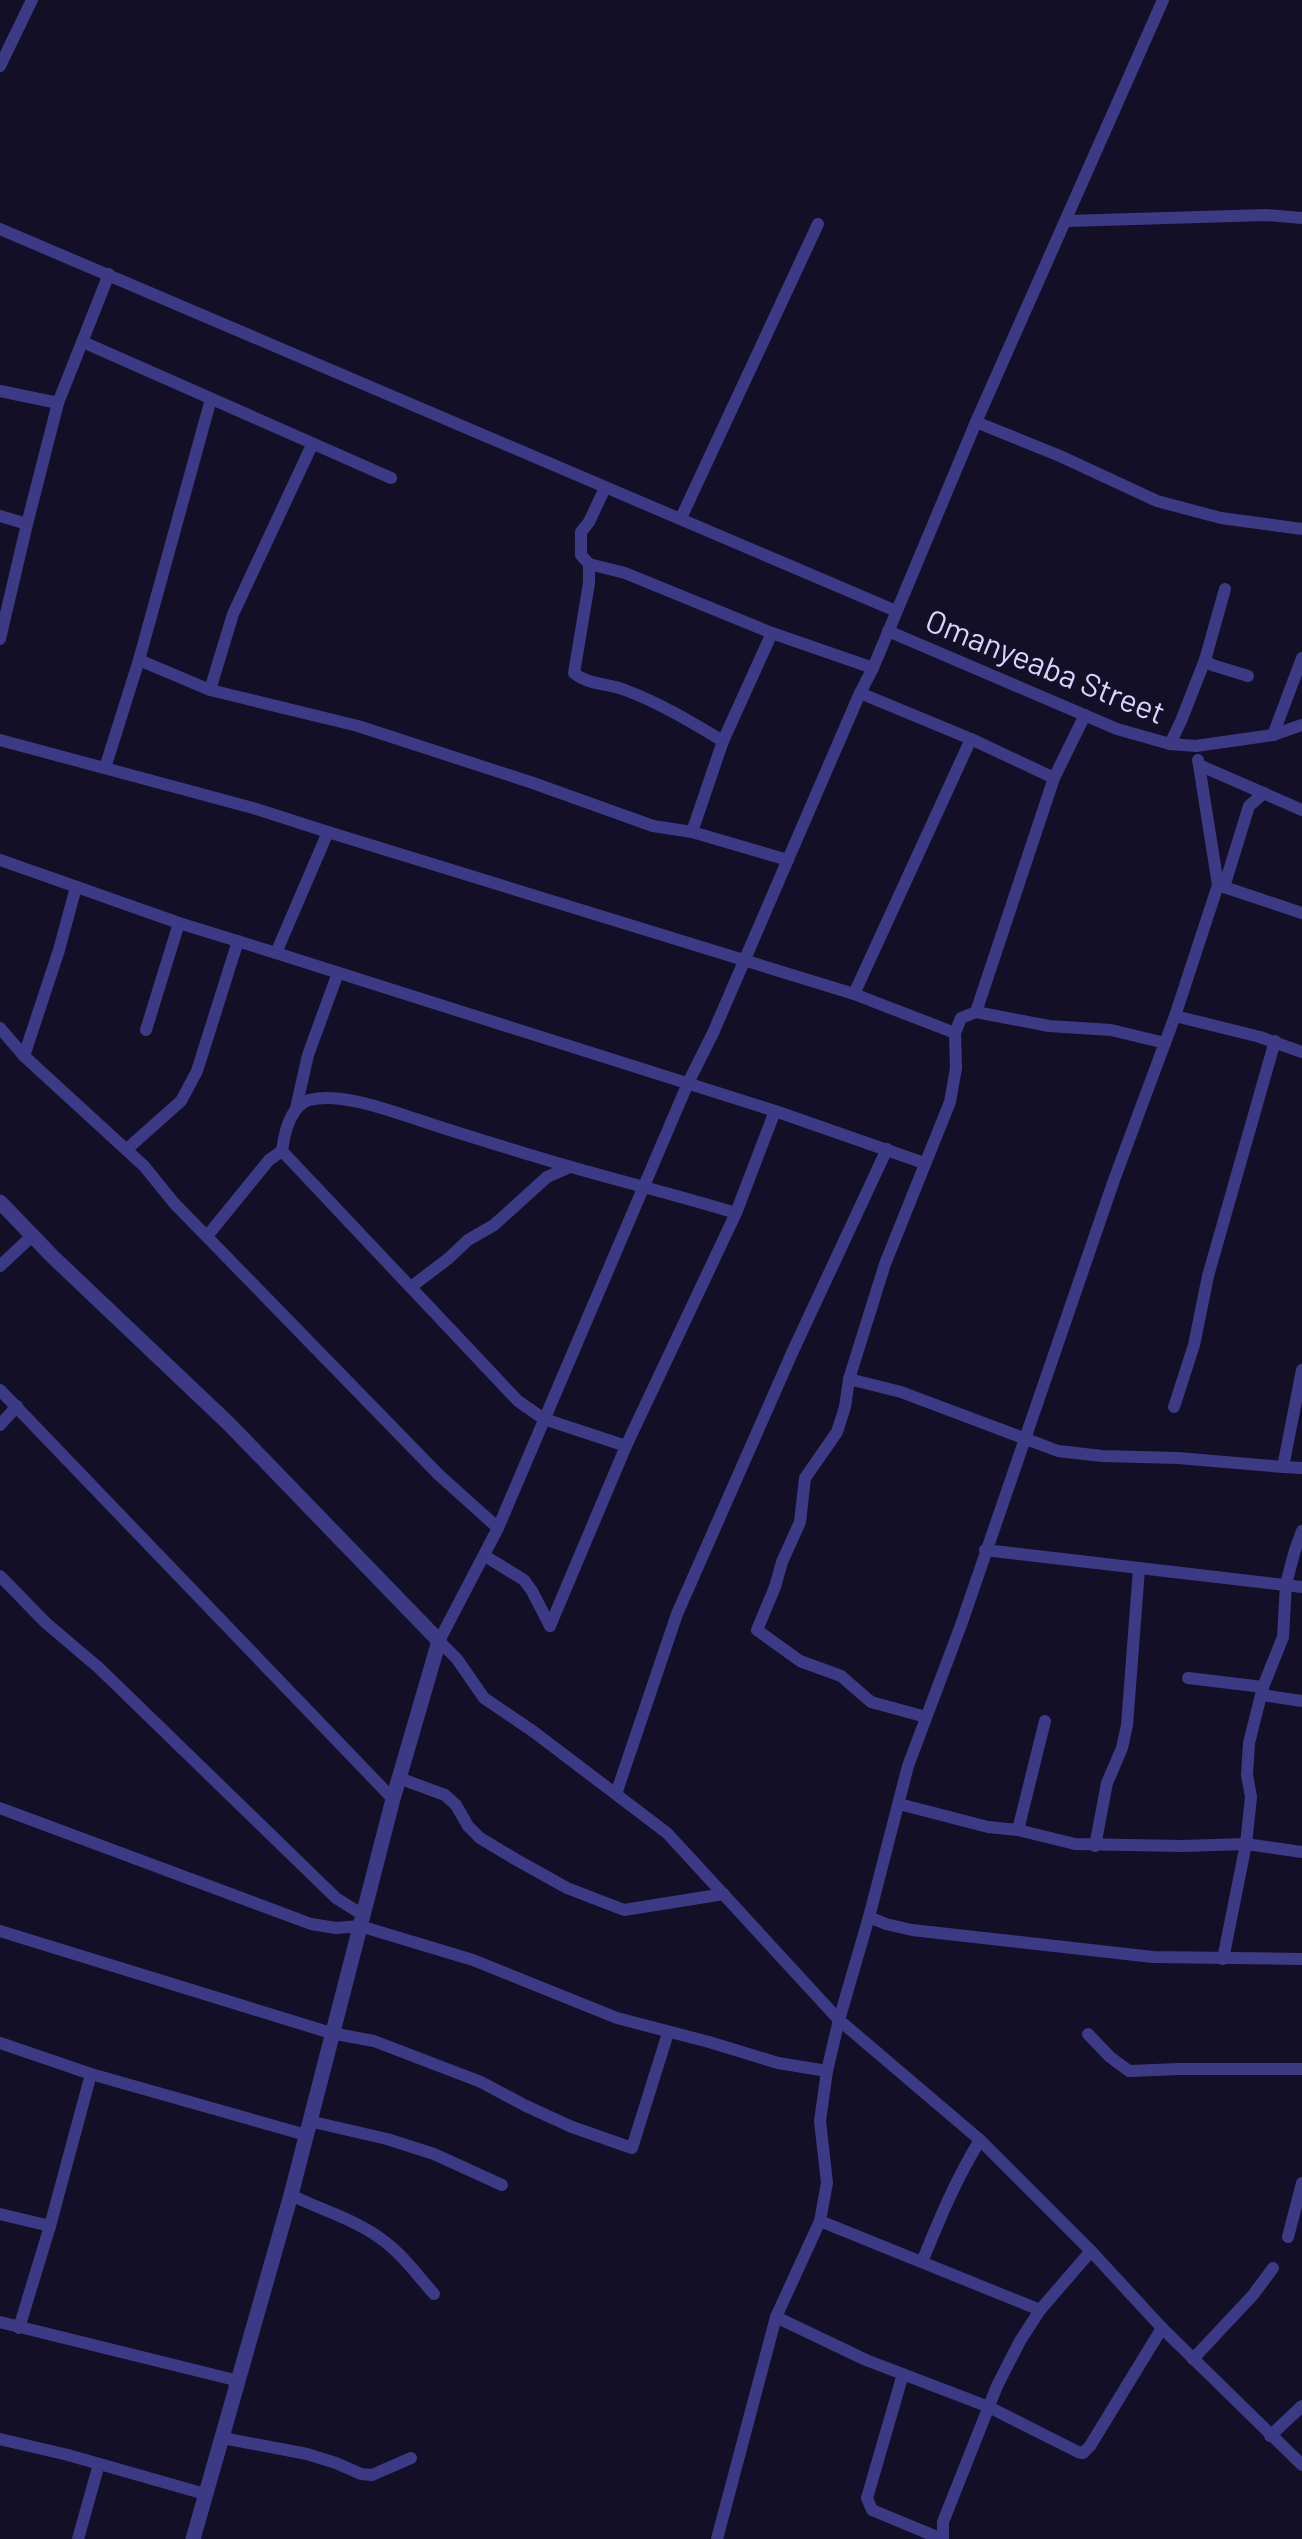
<svg xmlns="http://www.w3.org/2000/svg" width="1302" height="2539" font-family="Barlow,sans-serif">
<style>
.lines{fill:none;stroke-linecap:round;stroke-linejoin:round}
.minor{stroke:#3d3a85;stroke-width:12}
.tertiary{stroke:#3d3a85;stroke-width:15}
.labels{text-anchor:middle;dominant-baseline:central;stroke-width:8;stroke-linejoin:round;paint-order:stroke}
.street-label{font-size:32px;fill:#d9d4ff;stroke:#130f26}
</style>
<rect width="100%" height="100%" fill="#130f26"/>
<g class="lines">
<g class="minor">
<path d="M1163 0 976 422 873 668 860 693 713 1033 688 1083 498 1528 439 1641 457 1659 484 1698 534 1732 667 1833 839 2020 980 2140 1091 2251 1162 2328 1302 2465"/>
<path d="M0 66 32 0"/>
<path d="M1067 221 1266 215 1302 218"/>
<path d="M0 229 896 611"/>
<path d="M83 342 391 478"/>
<path d="M0 391 58 403 109 274"/>
<path d="M976 422 1060 456 1157 501 1221 518 1302 529"/>
<path d="M605 488 589 522 581 532V555L589 564V583L574 673C588 685 608 683 625 690 660 703 691 722 723 741"/>
<path d="M0 516 27 524 58 403"/>
<path d="M681 518 818 224"/>
<path d="M589 564 625 573 772 633 873 668"/>
<path d="M1225 589 1205 660 1212 665 1248 676"/>
<path d="M888 631 1117 729 1170 744 1196 746 1273 735 1302 725"/>
<path d="M0 639 27 524"/>
<path d="M139 660 210 690 358 726 533 783 653 826 692 832 788 860"/>
<path d="M210 690 233 614 312 445"/>
<path d="M860 693 971 739 1054 778"/>
<path d="M1273 735 1302 658"/>
<path d="M0 740 253 808 328 832"/>
<path d="M1170 744 1181 721 1205 660"/>
<path d="M1198 760 1199 765 1302 810"/>
<path d="M1199 765 1218 885 1302 913"/>
<path d="M105 768 139 660 211 399"/>
<path d="M692 832 723 741 772 633"/>
<path d="M0 860 179 923 276 953"/>
<path d="M1218 885 1175 1016 1260 1037 1302 1052"/>
<path d="M1224 887 1249 806 1264 793"/>
<path d="M854 994 971 739"/>
<path d="M976 1012 1049 1026 1111 1030 1165 1043"/>
<path d="M0 1028 24 1056 144 1166 174 1203 439 1475 498 1528"/>
<path d="M146 1030 179 923"/>
<path d="M24 1056 59 950 76 887"/>
<path d="M296 1108 308 1055 338 973"/>
<path d="M127 1149 181 1101 197 1071 238 941"/>
<path d="M282 1151 518 1401 544 1419 626 1446"/>
<path d="M924 1163 775 1111 276 953 328 832 854 994 955 1033"/>
<path d="M208 1235 269 1160 282 1151C284 1135 290 1106 309 1100 342 1091 396 1113 428 1123 464 1135 501 1146 537 1157 603 1177 670 1193 736 1213"/>
<path d="M0 1266 32 1236"/>
<path d="M411 1287 449 1258 468 1240 494 1225 547 1177 570 1167"/>
<path d="M1302 1370 1283 1467 1302 1468"/>
<path d="M849 1379 901 1392 1058 1451 1102 1456 1178 1458 1283 1467"/>
<path d="M0 1390 393 1799"/>
<path d="M1174 1407 1194 1345 1208 1276 1275 1041"/>
<path d="M0 1425 17 1406"/>
<path d="M985 1550 1302 1587"/>
<path d="M485 1556 524 1580 532 1591 550 1626"/>
<path d="M0 1576 46 1623 99 1668 336 1898 363 1915"/>
<path d="M550 1626 626 1446 736 1213 775 1111"/>
<path d="M1188 1678 1263 1687"/>
<path d="M1262 1695 1302 1701"/>
<path d="M926 1717 871 1702 841 1676 800 1661 757 1630 775 1587 782 1562 800 1522 805 1478 837 1432 845 1407 849 1379 885 1264 950 1102 956 1068 955 1033 961 1018 976 1012 1054 778 1085 715"/>
<path d="M399 1778 445 1795 456 1805 468 1826 480 1838 515 1859 567 1888 624 1910 724 1894"/>
<path d="M616 1794 677 1614 792 1353 887 1149"/>
<path d="M899 1804 988 1827 1018 1830 1075 1844 1182 1846 1246 1844 1302 1852"/>
<path d="M0 1808 311 1924 336 1928 360 1926 473 1960 617 2018 709 2042 778 2063 827 2071"/>
<path d="M1018 1830 1045 1721"/>
<path d="M1095 1846 1107 1783 1122 1748 1127 1725 1139 1569"/>
<path d="M869 1917 886 1924 912 1930 1153 1957 1302 1959"/>
<path d="M0 1931 331 2033 374 2041 481 2082 526 2106 572 2127 632 2148 668 2033"/>
<path d="M1223 1959 1246 1844 1251 1797 1247 1775 1249 1743 1263 1687 1283 1637 1286 1584 1295 1550 1302 1531"/>
<path d="M1088 2034 1110 2057 1129 2071 1179 2069H1302"/>
<path d="M0 2043 91 2074 306 2135"/>
<path d="M309 2121 387 2139 434 2154 502 2185"/>
<path d="M291 2195C321 2210 357 2220 384 2241 403 2255 418 2276 434 2294"/>
<path d="M0 2214 50 2226"/>
<path d="M820 2221 1040 2310"/>
<path d="M1288 2237 1302 2183"/>
<path d="M922 2262C939 2220 956 2179 980 2140"/>
<path d="M0 2322 239 2381"/>
<path d="M19 2328 50 2226 91 2074"/>
<path d="M1162 2328 1090 2446 1083 2453 1078 2452 989 2407 866 2360 776 2317 820 2221 827 2183 820 2121 827 2071 839 2020 869 1917 908 1766 961 1625 1114 1180 1175 1016"/>
<path d="M1193 2359 1253 2295 1273 2268"/>
<path d="M903 2374 867 2498 872 2510 942 2539"/>
<path d="M1270 2436 1302 2406"/>
<path d="M223 2438 307 2454 336 2463 361 2474 372 2475 411 2458"/>
<path d="M0 2439 68 2455 205 2494"/>
<path d="M78 2539 99 2464"/>
<path d="M717 2539 776 2317"/>
<path d="M943 2539V2522L997 2386 1020 2341 1040 2310 1091 2251"/>
</g>
<path class="tertiary" d="M0 1202 53 1257 229 1424 439 1641 393 1799 291 2195 193 2539"/>
</g>
<g class="labels">
<g class="street-label">
<text transform="translate(1046 665) rotate(22)">Omanyeaba Street</text>
</g>
</g>
</svg>
